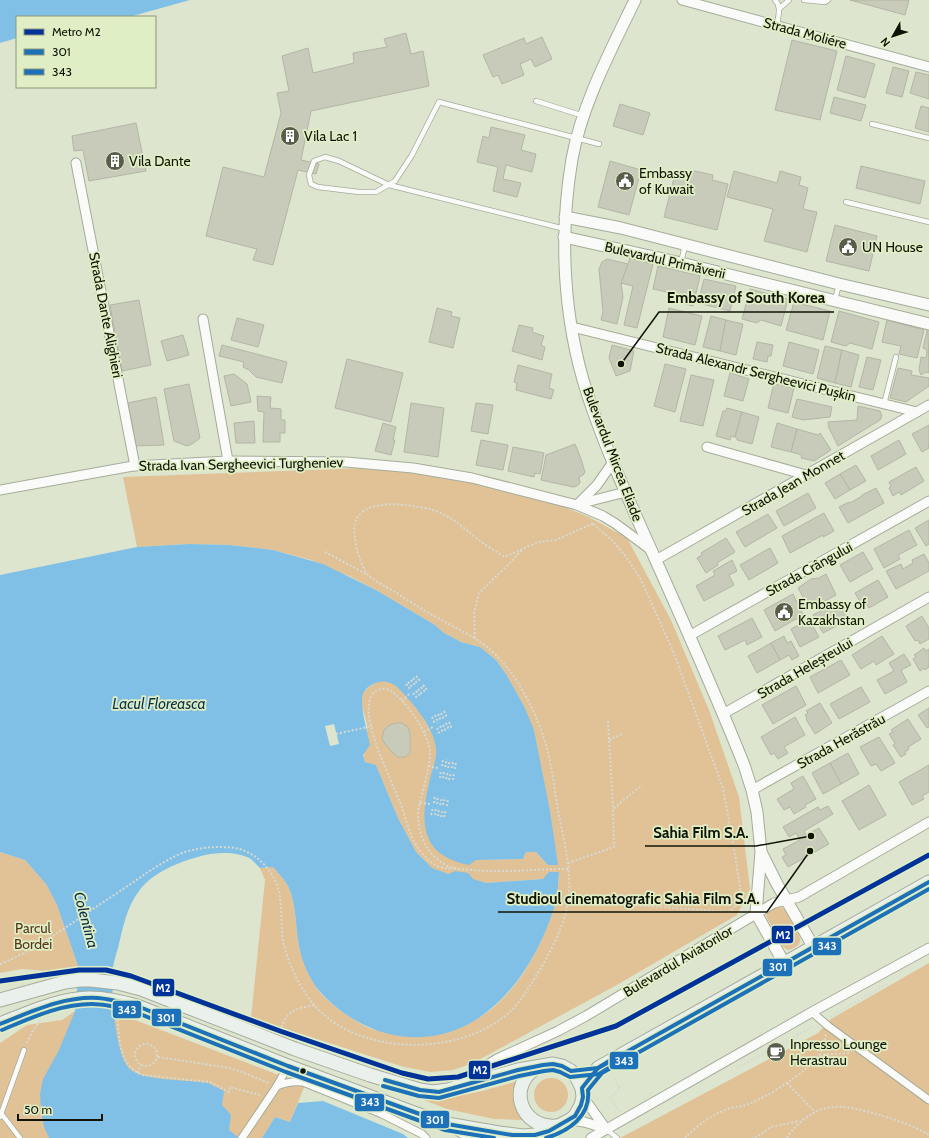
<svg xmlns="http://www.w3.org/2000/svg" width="929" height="1138" font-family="Cabin,sans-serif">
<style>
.green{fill:#e1c297}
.water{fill:#81c0e6}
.pier{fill:#dde5ce}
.building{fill:#c8cbb9;stroke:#b3b6a4}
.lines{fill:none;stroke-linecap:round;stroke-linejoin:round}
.service-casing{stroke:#a5ac9a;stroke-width:6}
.pedestrian-casing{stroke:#a5ac9a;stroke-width:9}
.minor-casing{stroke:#a5ac9a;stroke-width:11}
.tertiary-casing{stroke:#a5ac9a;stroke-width:13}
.secondary-casing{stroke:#a5ac9a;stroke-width:15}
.path{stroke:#d7dad2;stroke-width:2;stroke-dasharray:2 2;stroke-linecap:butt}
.service{stroke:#fafbf8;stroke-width:4.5}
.pedestrian{stroke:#fafbf8;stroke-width:7}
.minor{stroke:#fafbf8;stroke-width:9}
.tertiary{stroke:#fafbf8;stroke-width:11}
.secondary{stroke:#eaf0ec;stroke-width:13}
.bus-1-casing{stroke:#e0eec5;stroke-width:7}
.bus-2-casing{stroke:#e0eec5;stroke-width:7}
.bus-1{stroke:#1d71b8;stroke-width:4}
.bus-2{stroke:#1d71b8;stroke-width:4}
.metro-1-casing{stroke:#e0eec5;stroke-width:8}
.metro-1{stroke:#039;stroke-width:5}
.bus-dot{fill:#101406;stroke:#e0eec5;stroke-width:1.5}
.labels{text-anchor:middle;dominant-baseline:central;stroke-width:3.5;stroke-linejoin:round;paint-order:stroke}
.street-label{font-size:14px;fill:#101406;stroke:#e0eec5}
.poi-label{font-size:14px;fill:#101406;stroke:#e0eec5;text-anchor:start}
.park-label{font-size:14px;fill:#57381a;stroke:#e0eec5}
.water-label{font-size:15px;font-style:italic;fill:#0b314a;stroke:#e0eec5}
.leader{fill:none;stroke:#101406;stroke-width:1.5}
.callout-dot{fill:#101406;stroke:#e0eec5;stroke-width:1.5}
.callout-label{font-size:15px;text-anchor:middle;font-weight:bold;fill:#101406;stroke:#e0eec5;stroke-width:3.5;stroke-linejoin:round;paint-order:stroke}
.line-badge{stroke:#e0eec5;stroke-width:1.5}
.badge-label{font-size:11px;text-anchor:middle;font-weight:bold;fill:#fff}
</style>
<rect width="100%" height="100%" fill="#dde5ce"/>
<g class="green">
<path d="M363 468 425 473 481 484 552 502 589 517 627 538 671 620 709 710 739 797 750 889 737 915 615 986 473 1063 453 1070 431 1072 404 1067 251 1018 265 880 260 868 273 867C278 873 284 879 288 886 297 905 295 926 299 946 303 962 310 982 322 995 332 1005 361 1027 375 1030 385 1032 398 1031 408 1031 421 1031 435 1034 448 1032 453 1031 459 1027 465 1025 512 1005 540 952 555 905 558 895 558 883 559 872L543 879 486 883 449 874 431 868 416 852 406 834 398 818 376 765 365 762C361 750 368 739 367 726 366 716 360 706 362 696 364 690 370 686 375 683 380 680 387 680 392 683 406 690 434 730 436 745 438 761 429 783 426 799L476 860 523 859 526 852H536L548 865 551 825 550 811 524 706 506 674 496 660 480 647 461 642 452 637 444 633 435 625 376 590 351 577 311 560 273 550 230 545 189 544 137 547 123 477Z"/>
<path d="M0 852 25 860 46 884 57 905 79 969 48 971 22 969 0 973Z"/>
<path d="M780 906 785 910 800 938C801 945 795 948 788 950L783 947 766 916C769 910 774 907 780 906Z"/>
<path d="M929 963V1138H620L818 1033 831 1019Z"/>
<path d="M75 1011 114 1012 305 1085 290 1122 275 1117 262 1138H0V1043L27 1025 62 1020Z"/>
<circle cx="551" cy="1095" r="17"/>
<path d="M518 1081 524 1120 494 1119 447 1109 411 1095C420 1096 428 1097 436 1097 463 1098 492 1088 518 1081Z"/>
</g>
<g class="water">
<path d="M0 0H190L129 17H17V38L0 43Z"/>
<path d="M189 544 230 545 273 550 323 564 376 590 435 625 444 633 452 637 461 642 480 647 496 660 506 674 524 706 534 730 550 811 558 865H548L536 852H526L523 859 476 860 469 865C417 855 420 818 431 775 434 765 438 754 435 743 430 723 414 705 400 690 395 684 387 680 379 682 373 683 365 688 363 694 359 703 368 734 370 745L363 755 365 762 376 765 398 818 416 852 432 868 449 874 455 871 468 873 473 879 486 883 543 879 549 872H559C558 883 558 894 555 905 533 978 475 1054 389 1034 364 1028 340 1013 322 994 310 982 302 962 299 946 295 926 297 905 288 886 284 879 278 873 273 867L260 868C257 865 254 862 251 859 237 851 216 852 201 856 179 862 153 872 139 891 126 908 123 928 118 948 116 954 114 961 113 968 111 990 114 1056 131 1070 143 1080 183 1080 199 1082L208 1083 224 1091 222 1105 231 1115 229 1130 238 1137 237 1138H49L44 1127 41 1110 40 1094 43 1079 59 1050 75 1011 79 969 57 905 46 884 25 860 0 852V575L137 547Z"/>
<path d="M323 1101 403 1134 408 1138H262L275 1117 290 1122 298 1103Z"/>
</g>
<path class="pier" d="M334 724 339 744 330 746 325 726Z"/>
<g class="building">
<path d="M850 0H909L905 15Z"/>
<path d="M406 33 411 54 423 51 429 86 311 111 301 160 319 164 316 174 298 170 273 265 253 260 257 249 206 236 223 167 264 177 281 113 277 93 289 91 282 56 308 48 313 73 354 63 353 53 387 47 384 39Z"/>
<path d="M542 37 552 59 535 67 531 59 520 64 524 75 502 84 498 75 493 77 483 55 524 38 526 44Z"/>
<path d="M792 40 837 51 820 120 775 110Z"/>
<path d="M846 56 875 64 865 98 837 90Z"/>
<path d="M893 67 909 71 902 97 886 93Z"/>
<path d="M916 72 929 75V99L910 93Z"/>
<path d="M834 97 866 105 861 121 830 113Z"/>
<path d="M620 104 650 113 643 135 613 126Z"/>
<path d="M921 106 929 108V132L915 128Z"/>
<path d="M136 123 146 171 89 181 83 150 74 151 72 136Z"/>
<path d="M491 127 525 135 521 150 536 154 532 172 506 165 503 179 521 183 517 197 493 191 498 167 477 162 483 136 489 138Z"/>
<path d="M610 161 641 170 629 215 598 207Z"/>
<path d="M861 166 925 181 920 204 856 188Z"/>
<path d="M690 170 713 175 712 180 728 184 717 230 664 217 675 174 689 177Z"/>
<path d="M734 171 777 183 780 171 801 177 799 185 808 188 803 209 817 212 807 252 764 241 773 209 727 197Z"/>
<path d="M835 225 877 236 869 271 826 261Z"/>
<path d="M630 258 653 264 637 328 624 325 633 286 621 283Z"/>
<path d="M607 259 628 264 621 283 623 297 617 324 601 320 603 312 599 269 602 262Z"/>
<path d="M658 266 700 276 693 306 674 301 675 294 653 289Z"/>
<path d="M704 279 736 286 730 311 698 303Z"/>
<path d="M750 289 788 299 781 326 761 320 757 323 742 319Z"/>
<path d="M139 300 151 365 122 371 110 305Z"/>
<path d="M794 302 830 311 823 340 786 330Z"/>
<path d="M437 308 452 312 451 316 460 318 453 348 429 342Z"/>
<path d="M669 308 702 316 695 345 663 337Z"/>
<path d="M839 311 879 322 872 349 850 343 846 346 831 342Z"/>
<path d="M711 316 726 320 720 351 703 347Z"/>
<path d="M237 318 264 325 258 347 231 340Z"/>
<path d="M726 320 743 324 736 355 720 351Z"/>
<path d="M887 320 924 330 917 358 899 354 901 346 882 342Z"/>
<path d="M519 325 533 328 532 332 544 336 541 345 545 347 542 360 512 351Z"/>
<path d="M928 327 929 373 926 372 921 375 919 370 921 357 926 358 927 350 923 348Z"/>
<path d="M183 335 189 355 167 361 161 341Z"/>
<path d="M757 342 773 345 771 356H768L767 362 753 359Z"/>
<path d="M789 342 819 350 813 374 783 366Z"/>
<path d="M222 345 287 362 282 383 256 377 249 370 243 367 244 362 219 356Z"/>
<path d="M612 345 634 351 630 371 616 376 609 358Z"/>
<path d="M825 346 842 350 835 383 817 378Z"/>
<path d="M842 350 859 355 851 387 835 383Z"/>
<path d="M867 357 881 360 873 390 859 387Z"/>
<path d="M347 359 403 373 391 422 335 408Z"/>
<path d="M665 364 686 369 675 412 654 406Z"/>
<path d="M518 365 552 374 549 388 554 390 551 399 516 390 517 383 514 382Z"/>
<path d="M898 368 912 371 911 375 929 378V386L906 402 890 398Z"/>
<path d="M730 373 749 379 743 401 724 396Z"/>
<path d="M234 374 247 384 251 402 231 406 224 376Z"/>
<path d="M691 375 714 380 703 426 680 421Z"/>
<path d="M774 383 794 388 788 413 768 408Z"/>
<path d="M189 384 200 438 192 444 187 446 174 441 164 389Z"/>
<path d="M257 396 271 397 270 408 281 409V420H285V433H280V442H263L264 412 258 411Z"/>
<path d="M156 397 164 445 136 446 128 403Z"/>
<path d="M797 399 832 407 830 417 803 420 792 417Z"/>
<path d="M411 403 444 408 438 457 404 452Z"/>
<path d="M476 403 493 405 488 434 471 431Z"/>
<path d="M858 406 880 411 882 416 880 420 838 446 829 428 828 422 857 420Z"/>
<path d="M727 408 742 412 735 437 731 436 730 440 716 436 723 411H726Z"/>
<path d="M742 412 759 417 752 444 737 440V438L735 437Z"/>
<path d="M254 421 255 443H236L234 423Z"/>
<path d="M383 423 396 427 393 440H395L391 455 375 451Z"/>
<path d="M777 423 797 429 791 452 771 447Z"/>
<path d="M929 425V443L928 444 929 448 922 452 912 434Z"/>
<path d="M797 429 818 435 820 433 831 450 814 461 801 458 802 455 791 452Z"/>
<path d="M481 440 508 445 503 470 476 465Z"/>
<path d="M899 440 906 454 878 470 871 456Z"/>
<path d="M575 444 580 456 585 472 583 475 579 477 580 483 577 486 573 487 541 480 546 455Z"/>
<path d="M513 447 544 453 540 474 535 473 534 477 508 471Z"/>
<path d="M856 465 866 481 850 490 840 474Z"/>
<path d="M916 467 924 481 901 495 899 492 893 496 889 488 891 486 889 482Z"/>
<path d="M840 474 850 490 835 499 825 483Z"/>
<path d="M876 488 884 503 848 523 839 507 849 502 850 503 862 496V495Z"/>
<path d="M808 493 816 508 784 526 776 511Z"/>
<path d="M824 513 834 531 823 537V535L790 553 782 536Z"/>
<path d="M768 514 777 528 745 547 736 532Z"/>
<path d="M929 520V544L926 546 915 528Z"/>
<path d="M909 530 917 545 898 555 900 559 884 568 874 549Z"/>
<path d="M726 538 735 552 717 563 718 565 706 573 697 558 702 555 701 553Z"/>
<path d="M770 548 778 563 749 580 740 565Z"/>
<path d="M863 552 873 569 850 582 840 565Z"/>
<path d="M924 554 929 563V571L896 589 886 571 901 564 903 569 913 563 912 560Z"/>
<path d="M732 560 737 571 729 575 734 585 704 601 696 586 715 575 713 571Z"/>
<path d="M826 574 836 595 810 609 798 588 811 579 819 578Z"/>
<path d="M878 580 888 597 869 608 866 603 862 605 855 593Z"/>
<path d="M793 594 803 615 775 631 764 610Z"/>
<path d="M838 601 848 620 823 633 813 615Z"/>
<path d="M922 616 929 628V639L920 644 918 640 915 641 906 626Z"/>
<path d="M752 618 762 637 747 645 745 640 725 650 718 636Z"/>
<path d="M809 619 819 637 800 647 791 629Z"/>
<path d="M784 636 787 643 791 641 799 656 792 660 789 655 780 660 771 643Z"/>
<path d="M882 636 894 654 876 665 874 661 861 669 852 655Z"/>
<path d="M771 643 780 660 757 673 748 656Z"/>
<path d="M924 648 926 651 929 649V667L925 670 924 668 920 671 913 659 916 657 914 655Z"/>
<path d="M904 654 911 665 901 670 907 682 885 694 877 680 894 671 889 663Z"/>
<path d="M841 660 850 675 818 693 810 677Z"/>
<path d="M796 686 806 705 773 724 762 705Z"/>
<path d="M861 687 870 702 839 719 830 704Z"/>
<path d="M820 703 832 723 815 734 806 719 807 718 805 715 808 713 806 711Z"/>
<path d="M929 708V727L927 728 918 715Z"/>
<path d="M795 717 805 735 784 747 788 753 778 759 774 753 771 755 761 737Z"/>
<path d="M908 719 921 739 908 747 909 749 905 752 906 754 901 757 893 745 895 743 889 734 893 732 891 730Z"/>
<path d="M395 723H402L408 727 410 734V753L405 757H397L385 744 382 738 384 730 388 726Z"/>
<path d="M879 737 895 763 881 771 876 764 871 766 860 747Z"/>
<path d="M848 753 859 774 841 784 830 763Z"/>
<path d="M830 763 841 784 823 794 812 773Z"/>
<path d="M929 765V792L922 796 924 799 912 805 899 782Z"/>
<path d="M803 776 816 799 805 805 806 807 794 814 790 807 784 810 777 799 794 789 791 783Z"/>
<path d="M869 785 886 815 859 830 842 801Z"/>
<path d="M828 806 833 814 804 831 806 835 819 828 829 844 788 867 782 857 786 855 783 849 800 840 796 833 789 837 783 827 818 807 820 810Z"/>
</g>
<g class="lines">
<g class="service-casing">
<g id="service">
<path d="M775 0C782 7 778 16 777 25"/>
<path d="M804 0 825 2 828 0"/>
<path d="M780 8 789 0"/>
<path d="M536 101 584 116"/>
<path d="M872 124 929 138"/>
<path d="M846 202 929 222"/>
<path d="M565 229 389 185 339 161 325 157 314 161 309 175 311 184 318 187 359 192H376L395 181 412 155 439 102 599 144"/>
<path d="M681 263 685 245"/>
<path d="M835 300 839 284"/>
<path d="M884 404 896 357"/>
<path d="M1 1113 20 1138"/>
<path d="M0 1117 24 1050"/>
<path d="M606 1129 617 1138"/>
</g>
</g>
<g class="pedestrian-casing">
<g id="pedestrian">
<path d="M812 1012 828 1026 929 1100"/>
<path d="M277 1086C286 1082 293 1081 303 1082L382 1114 422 1134 426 1138"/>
<path d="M242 1138 277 1086 288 1066"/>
</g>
</g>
<g class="minor-casing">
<g id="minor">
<path d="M682 0 929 67"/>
<path d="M76 163 135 466"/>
<path d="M203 319 228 461"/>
<path d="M572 327 917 412"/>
<path d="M707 447 806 475"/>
<path d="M0 490 133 466 228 461 346 462 413 468 472 478 577 505 603 516 616 524 651 550"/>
<path d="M578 504 626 492"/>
<path d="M577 505 597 485 613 462"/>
<path d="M656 560 929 405"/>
<path d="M689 636 929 501"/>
<path d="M723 714 929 597"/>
<path d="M752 790 929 691"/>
<path d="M457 1084 497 1059 558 1031 586 1016 774 903 799 897 929 822"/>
<path d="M583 1097 606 1129"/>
<path d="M570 1120 584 1122 604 1128"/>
<path d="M451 1127 471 1138"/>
<path d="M591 1138 812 1012 929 948"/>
</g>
</g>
<g class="tertiary-casing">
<g id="tertiary">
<path d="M635 0C611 50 582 104 572 159 559 236 563 318 587 393 606 451 632 507 657 563 687 630 717 697 744 765L752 790 757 812 761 852 756 913 784 963"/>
<path d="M565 217 621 228 839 284 929 305"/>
<path d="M564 237 681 263 929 324"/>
<path d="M762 854 777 884 813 946"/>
</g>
</g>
<g class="secondary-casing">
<g id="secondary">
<path d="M0 1000 65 982 80 980H91L118 983 141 989 295 1049 370 1075 420 1090 433 1092 448 1090 518 1070 553 1064 562 1066 571 1071 576 1076 582 1088 583 1097 581 1105 575 1116 570 1120 549 1131 535 1135 523 1136 499 1133 447 1124 425 1117 288 1066 137 1006C122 1002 107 998 92 998 62 997 28 1013 0 1024"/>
<path d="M538 1067C506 1084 520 1129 556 1126"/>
<path d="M582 1088 598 1068 929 882"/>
</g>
</g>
<g class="path">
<path d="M593 524 612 540 627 558 640 578 673 651 723 788 734 848 741 894 748 893"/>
<path d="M325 552 366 574"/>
<path d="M475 638 474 614 479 593 510 563 522 550"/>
<path d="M416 676 421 682"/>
<path d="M413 678 418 684"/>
<path d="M411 680 416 686"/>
<path d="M408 682 413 688"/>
<path d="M406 684 411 690"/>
<path d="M423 685 428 691"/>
<path d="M421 687 426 693"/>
<path d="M418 689 423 695"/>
<path d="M416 691 421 697"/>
<path d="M413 693 418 699"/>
<path d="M402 701 409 694"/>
<path d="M444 711 447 718"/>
<path d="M441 713 444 720"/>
<path d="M438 714 441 721"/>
<path d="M435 715 438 723"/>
<path d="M432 717 435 724"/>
<path d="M608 721 613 809"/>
<path d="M449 722 452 729"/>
<path d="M446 723 449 730"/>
<path d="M443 725 446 732"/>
<path d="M440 726 443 733"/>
<path d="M437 728 440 735"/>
<path d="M424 732 433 727"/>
<path d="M336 734 372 726"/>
<path d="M609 740 622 734"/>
<path d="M428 766 438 768"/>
<path d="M442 766 443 759"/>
<path d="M445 767 447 759"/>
<path d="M448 768 450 760"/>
<path d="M452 768 453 760"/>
<path d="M455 769 456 761"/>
<path d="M440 778 441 770"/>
<path d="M443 778 444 771"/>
<path d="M446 779 448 771"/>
<path d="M449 780 451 772"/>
<path d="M453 780 454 772"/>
<path d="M420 803 430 804"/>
<path d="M434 803 435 795"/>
<path d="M437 804 438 796"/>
<path d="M440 805 442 797"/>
<path d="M443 805 445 797"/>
<path d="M447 806 448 798"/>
<path d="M431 815 433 807"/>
<path d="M435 815 436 808"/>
<path d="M438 816 439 808"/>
<path d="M441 817 443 809"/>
<path d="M444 817 446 810"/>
<path d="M568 863 614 847 613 809 642 785"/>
<path d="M455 868C439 870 431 864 421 852 410 839 407 821 401 805 392 780 362 725 370 699 371 695 374 692 378 690 381 689 385 688 389 690 405 698 428 733 430 751 431 765 421 796 418 811 417 832 426 855 446 865 454 869 464 870 473 870 505 873 536 869 568 869"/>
<path d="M569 896 635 905 730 912 735 906 741 894"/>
<path d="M0 964C30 952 55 935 81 917 97 906 113 896 129 885 147 873 164 860 185 852 201 847 218 846 235 848 258 852 278 875 280 898 282 912 281 927 283 941 288 963 300 989 315 1006 360 1057 463 1057 512 1010 520 1002 527 990 533 981 548 957 567 923 569 895 571 869 564 841 559 816 555 795 553 773 548 752 539 719 522 682 498 657 481 639 459 630 438 618 423 610 409 601 395 592 387 587 378 583 370 577 360 568 352 536 355 523 359 510 371 506 383 505 393 503 402 505 412 506 419 507 427 508 433 510 454 516 469 534 487 546 493 550 499 553 505 557L538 542 556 540 594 523"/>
<path d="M117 1016C120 1039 118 1066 143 1075L210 1082 229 1092 230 1087 260 1095"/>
<path d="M830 1017 887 984"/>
<path d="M280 1031C288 1010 292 1010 314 1005"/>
<path d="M27 1043 32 1032 40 1021"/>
<circle cx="146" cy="1055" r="11"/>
<path d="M819 1055 850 1053"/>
<path d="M158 1057 230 1068 242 1072 269 1083"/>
<path d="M737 1068 814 1026"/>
<path d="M137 1073 141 1065"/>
<path d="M615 1079 620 1089 610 1098 620 1112"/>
<path d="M787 1083 815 1112"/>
<path d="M685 1138C696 1126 713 1114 728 1109 734 1106 741 1107 746 1105 768 1097 806 1073 819 1055 823 1049 825 1041 826 1034"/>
<path d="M755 1138 771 1127 799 1121"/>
<path d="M787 1138C799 1119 820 1104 844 1107 856 1108 868 1112 880 1115 896 1120 915 1126 929 1135"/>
</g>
<use href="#service" class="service"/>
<use href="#pedestrian" class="pedestrian"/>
<use href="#minor" class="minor"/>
<use href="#tertiary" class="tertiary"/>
<use href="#secondary" class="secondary"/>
<g class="bus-1-casing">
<g id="bus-1">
<path d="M0 1024C31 1012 63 996 98 998 111 999 124 1003 137 1006L288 1066 447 1124 512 1135H535L549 1131 575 1116 581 1105 583 1097 582 1088 598 1068 929 882"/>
<path d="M385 1080 420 1090 439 1092 518 1070 543 1065 553 1064 562 1066 571 1071 598 1068 619 1055"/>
</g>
</g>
<g class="bus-2-casing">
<g id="bus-2">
<path d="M2 1030C31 1018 60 1004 92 1004 107 1004 121 1008 135 1012L286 1072 445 1130 494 1138"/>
<path d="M383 1086 419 1096 439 1098 519 1076 544 1071 553 1070 560 1072 570 1077 599 1074 622 1060"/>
<path d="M546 1138C569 1131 591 1116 588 1090L602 1073 929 889"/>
</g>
</g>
<use href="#bus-1" class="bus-1"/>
<use href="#bus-2" class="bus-2"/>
<g class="metro-1-casing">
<path id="metro-1" d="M0 981 79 970H106L131 976 280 1031 402 1073 428 1079 458 1077 616 1026 929 855"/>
</g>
<use href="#metro-1" class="metro-1"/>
</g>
<defs>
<g id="building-disc" transform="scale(1)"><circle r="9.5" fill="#585d4c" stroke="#e0eec5"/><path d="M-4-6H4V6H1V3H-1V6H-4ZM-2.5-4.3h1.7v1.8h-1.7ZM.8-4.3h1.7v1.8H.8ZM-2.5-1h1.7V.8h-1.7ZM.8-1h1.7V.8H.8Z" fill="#fff"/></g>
<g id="civic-disc" transform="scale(1)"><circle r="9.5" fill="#585d4c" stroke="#e0eec5"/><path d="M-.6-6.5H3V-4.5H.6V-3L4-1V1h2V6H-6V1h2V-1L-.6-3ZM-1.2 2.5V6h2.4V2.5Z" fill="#fff"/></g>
<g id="cafe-disc" transform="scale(1)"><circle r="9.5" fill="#585d4c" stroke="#e0eec5"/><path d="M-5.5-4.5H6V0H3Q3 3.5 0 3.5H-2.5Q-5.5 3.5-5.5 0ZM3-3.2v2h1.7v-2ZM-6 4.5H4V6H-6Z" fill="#fff"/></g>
</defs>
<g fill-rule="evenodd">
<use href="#building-disc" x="290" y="136"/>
<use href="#building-disc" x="115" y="161"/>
<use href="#civic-disc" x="625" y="181"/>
<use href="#civic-disc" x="848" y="247"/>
<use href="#civic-disc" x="784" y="612"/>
<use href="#cafe-disc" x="776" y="1052"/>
</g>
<circle class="bus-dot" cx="303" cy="1071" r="3.5"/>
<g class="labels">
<g class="street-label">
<text transform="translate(805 33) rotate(15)">Strada Moliére</text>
<text transform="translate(665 260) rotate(13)">Bulevardul Primăverii</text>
<text transform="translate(106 315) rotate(79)">Strada Dante Alighieri</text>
<text transform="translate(756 372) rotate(14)">Strada Alexandr Sergheevici Pușkin</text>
<text transform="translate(613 454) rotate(69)">Bulevardul Mircea Eliade</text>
<text transform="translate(241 464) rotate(-1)">Strada Ivan Sergheevici Turgheniev</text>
<text transform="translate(793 483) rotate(-30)">Strada Jean Monnet</text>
<text transform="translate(809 569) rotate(-29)">Strada Crângului</text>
<text transform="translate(805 668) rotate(-30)">Strada Heleșteului</text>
<text transform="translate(841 741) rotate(-29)">Strada Herăstrău</text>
<text transform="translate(678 961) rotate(-31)">Bulevardul Aviatorilor</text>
</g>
<g class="poi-label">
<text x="304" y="136">Vila Lac 1</text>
<text x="129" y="161">Vila Dante</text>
<text x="639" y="173">Embassy<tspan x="639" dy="16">of Kuwait</tspan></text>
<text x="862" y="247">UN House</text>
<text x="798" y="604">Embassy of<tspan x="798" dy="16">Kazakhstan</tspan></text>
<text x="790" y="1044">Inpresso Lounge<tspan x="790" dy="16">Herastrau</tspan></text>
</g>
<g class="park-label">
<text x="33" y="928">Parcul<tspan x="33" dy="16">Bordei</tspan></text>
</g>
<g class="water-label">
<text x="159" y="704">Lacul Floreasca</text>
<text transform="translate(86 920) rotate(75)">Colentina</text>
</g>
</g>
<path class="leader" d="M621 364L659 312H834M811 836L756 846H645M810 851L767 912H498"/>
<g class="callout-dot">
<circle cx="621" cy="364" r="4"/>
<circle cx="811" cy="836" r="4"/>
<circle cx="810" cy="851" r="4"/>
</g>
<g class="callout-label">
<text x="746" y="303">Embassy of South Korea</text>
<text x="701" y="838">Sahia Film S.A.</text>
<text x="633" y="904">Studioul cinematografic Sahia Film S.A.</text>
</g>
<g class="line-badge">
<rect x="771" y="925" width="23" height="19" rx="4" fill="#039"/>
<rect x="812" y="937" width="30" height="19" rx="4" fill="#1d71b8"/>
<rect x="762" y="958" width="31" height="19" rx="4" fill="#1d71b8"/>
<rect x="152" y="978" width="23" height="19" rx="4" fill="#039"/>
<rect x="112" y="1000" width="30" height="19" rx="4" fill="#1d71b8"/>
<rect x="151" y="1008" width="31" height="19" rx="4" fill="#1d71b8"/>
<rect x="609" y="1051" width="30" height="19" rx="4" fill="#1d71b8"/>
<rect x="468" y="1060" width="23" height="20" rx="4" fill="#039"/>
<rect x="354" y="1093" width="31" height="19" rx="4" fill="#1d71b8"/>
<rect x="420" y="1110" width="30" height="19" rx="4" fill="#1d71b8"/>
</g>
<g class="badge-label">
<text x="783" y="939">M2</text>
<text x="827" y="950">343</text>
<text x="778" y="971">301</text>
<text x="163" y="992">M2</text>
<text x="127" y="1014">343</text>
<text x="166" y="1022">301</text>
<text x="624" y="1065">343</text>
<text x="480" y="1074">M2</text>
<text x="370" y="1106">343</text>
<text x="435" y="1124">301</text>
</g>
<rect x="16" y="16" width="140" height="72" fill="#e0eec5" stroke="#8d9779"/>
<rect x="24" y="29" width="20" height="6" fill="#003399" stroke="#8d9779"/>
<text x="52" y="36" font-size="12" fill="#101406">Metro M2</text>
<rect x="24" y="49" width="20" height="6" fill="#1d71b8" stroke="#8d9779"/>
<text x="52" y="56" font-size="12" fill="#101406">301</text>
<rect x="24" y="69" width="20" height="6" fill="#1d71b8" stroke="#8d9779"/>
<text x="52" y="76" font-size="12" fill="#101406">343</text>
<g transform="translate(893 36) rotate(231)" stroke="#e0eec5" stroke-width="3" paint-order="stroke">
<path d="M0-3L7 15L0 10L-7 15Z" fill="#101406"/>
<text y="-6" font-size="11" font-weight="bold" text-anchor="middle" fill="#101406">N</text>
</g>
<path d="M18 1114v6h84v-6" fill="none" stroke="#101406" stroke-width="2"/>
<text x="24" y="1114" font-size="12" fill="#101406" stroke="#e0eec5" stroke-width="3" paint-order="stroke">50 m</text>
</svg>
